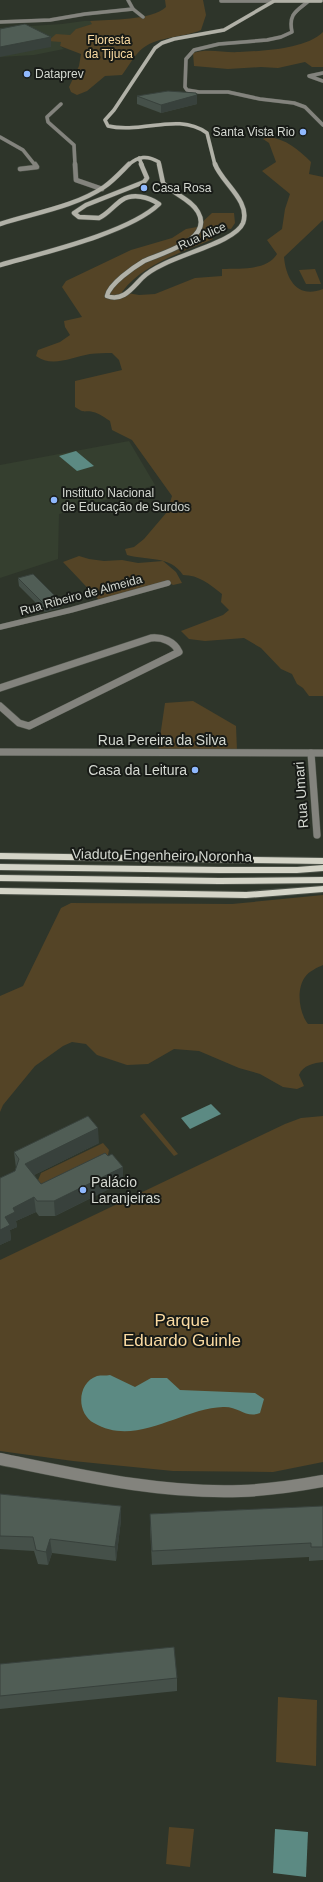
<svg xmlns="http://www.w3.org/2000/svg" width="323" height="1882" font-family="Helvetica,sans-serif">
<style>
.built{fill:#353f2f}
.green{fill:#544426}
.water{fill:#5c8a83}
.lines{fill:none;stroke-linecap:round;stroke-linejoin:round}
.street-far4-casing{stroke:#4c5248;stroke-width:4}
.street-far3-casing{stroke:#4c5248;stroke-width:5.5}
.street-far2-casing{stroke:#4c5248;stroke-width:6}
.street-far1-casing{stroke:#4c5248;stroke-width:8}
.street-casing{stroke:#4c5248;stroke-width:13}
.secondary-far1-casing{stroke:#4c5248;stroke-width:4}
.secondary-casing{stroke:#4c5248;stroke-width:5.5}
.primary-casing{stroke:#4c5248;stroke-width:2}
.street-far4{stroke:#83837d;stroke-width:3.5}
.street-far3{stroke:#83837d;stroke-width:4.5}
.street-far2{stroke:#83837d;stroke-width:5.5}
.street-far1{stroke:#83837d;stroke-width:7}
.street{stroke:#83837d;stroke-width:12}
.secondary-far1{stroke:#b1b1a7;stroke-width:3.5}
.secondary{stroke:#b1b1a7;stroke-width:4.5}
.primary{fill:#d4d4c7;fill-rule:evenodd}
.wall{fill:#455049}
.shaded-wall{fill:#38413c}
.building{fill:#505d55;stroke:#38413c}
.poi-dot{fill:#8fb8fd;stroke:#181b17;stroke-width:1.5}
.labels{text-anchor:middle;dominant-baseline:central;stroke-width:4;stroke-linejoin:round;paint-order:stroke}
.far-park-label{font-size:12px;fill:#fbdba2;stroke:#181b17}
.far-poi-label{font-size:12px;fill:#d4d8d1;stroke:#181b17;text-anchor:start}
.far-street-label{font-size:12px;fill:#d4d8d1;stroke:#181b17}
.street-label{font-size:14px;fill:#d4d8d1;stroke:#181b17}
.poi-label{font-size:14px;fill:#d4d8d1;stroke:#181b17;text-anchor:end}
.near-park-label{font-size:17px;fill:#fbdba2;stroke:#181b17}
</style>
<rect width="100%" height="100%" fill="#2e352a"/>
<g class="built">
<path d="M84 21H90L93 24 77 29 62 42 60 46 64 49 34 55 0 57V28L62 24Z"/>
<path d="M129 441 155 485 59 514 58 559 0 578V465Z"/>
</g>
<g class="green">
<path d="M165 0H203L206 15 201 30C183 38 159 36 143 48 135 54 128 67 122 75L105 76 87 91 77 95 71 92 69 87 79 66 81 54 60 46 61 42 48 41 56 34 70 35 76 29 92 24 90 21C111 19 151 21 166 7Z"/>
<path d="M323 32V67H312L305 62 278 68 261 67 228 69 194 66 193 53C208 48 224 53 239 52 263 51 306 49 323 32Z"/>
<path d="M268 137C286 139 298 149 311 162L309 174 323 177V220L284 257C286 280 298 299 323 289V696H309L303 688 297 684 292 674 281 669 261 648 244 638 205 641 189 639 181 631 223 615 229 610 221 602 222 594C209 584 199 575 183 575 170 555 148 561 127 555L125 549 134 547 144 539 167 512 172 496 132 440 112 430 110 421C105 418 99 413 93 412 83 410 85 414 75 407V381L122 370 119 360 112 353C105 353 97 353 90 354 72 357 52 368 36 356L38 350 60 342 70 335 65 327 64 321 82 317 62 287 66 281 131 250 172 238 186 229 197 227 212 213H234L235 223 231 229 215 227 209 236 213 239C181 253 143 264 122 292L139 295 155 294 195 278 222 276V269C240 268 267 271 277 254L267 240 282 229 285 209 290 194 262 171 276 162 269 143 263 139Z"/>
<path d="M315 269 321 284H306L299 270Z"/>
<path d="M79 556 89 559 104 561 122 560 138 563 163 561 176 572 182 583 173 585 168 582 99 600 63 562Z"/>
<path d="M193 701 236 726 237 751H158L165 703Z"/>
<path d="M323 895V965C318 967 308 972 305 977 296 989 299 1013 308 1024H323V1062C314 1063 303 1065 299 1075L304 1086 297 1089 283 1087 260 1074 239 1068 199 1051 174 1049 148 1064 127 1065 97 1055 86 1044 72 1042 63 1046 35 1066 3 1105 0 1112V996L23 986 61 908 71 903 232 904Z"/>
<path d="M144 1113 178 1154 174 1156 140 1116Z"/>
<path d="M323 1116V1462L273 1472 173 1471 73 1461 0 1451V1260L285 1124 301 1118Z"/>
<path d="M103 1143 109 1150 108 1155 39 1189 36 1185 41 1173Z"/>
<path d="M278 1697 317 1700 316 1766 276 1762Z"/>
<path d="M169 1827 194 1829 190 1867 166 1864Z"/>
</g>
<g class="water">
<path d="M76 451 94 466 77 471 59 456Z"/>
<path d="M211 1104 221 1114 190 1129 181 1118Z"/>
<path d="M110 1375 135 1387 151 1378H167L180 1390 255 1393 264 1399 260 1413C246 1419 239 1406 223 1407 182 1408 136 1448 94 1423 76 1413 77 1383 97 1376 101 1375 106 1376 110 1375Z"/>
<path d="M275 1829 308 1832 306 1877 273 1873Z"/>
</g>
<g class="lines">
<g class="street-far4-casing">
<g id="street-far4">
<path d="M128 0 133 9 143 17"/>
<path d="M310 0C297 11 288 13 292 32L281 37 267 40 219 44 194 50 186 59 185 87 187 90 199 92H228L260 99 294 103 305 107 323 125"/>
<path d="M221 1H274"/>
<path d="M0 22 50 20 85 14 133 9"/>
<path d="M323 73 309 76 323 81"/>
<path d="M61 104 47 117 48 122 74 145 75 165"/>
<path d="M0 137 23 150 35 165"/>
</g>
</g>
<g class="street-far3-casing">
<g id="street-far3">
<path d="M75 164 76 180 102 189"/>
<path d="M20 169 37 167 35 164"/>
</g>
</g>
<g class="street-far2-casing">
<path id="street-far2" d="M0 627 71 610 168 583"/>
</g>
<g class="street-far1-casing">
<g id="street-far1">
<path d="M0 688 151 638C162 637 174 641 179 652L29 726 19 723 0 706"/>
<path d="M0 752 323 753"/>
<path d="M311 753 317 835"/>
</g>
</g>
<g class="street-casing">
<path id="street" d="M0 1459C79 1475 160 1494 241 1491 269 1490 296 1486 323 1481"/>
</g>
<g class="secondary-far1-casing">
<g id="secondary-far1">
<path d="M139 158 142 165"/>
<path d="M128 165C139 156 147 155 159 162V165"/>
<path d="M215 165 207 133C178 112 142 134 108 126L105 120 114 110 155 48 162 43 174 39 224 30 274 1H321"/>
</g>
</g>
<g class="secondary-casing">
<g id="secondary">
<path d="M159 164 163 183C173 194 191 199 198 212 214 240 161 253 144 261 134 267 109 284 107 296 123 302 132 288 142 278 163 256 234 245 243 223 251 201 221 182 215 164"/>
<path d="M0 224C34 213 74 207 104 187 113 181 121 172 129 164"/>
<path d="M0 265C42 253 129 233 159 204 149 197 133 193 122 200 114 205 108 214 99 218L79 217 74 213 86 205 144 182 147 178 141 164"/>
</g>
</g>
<g class="primary-casing">
<g id="primary">
<path d="M0 853 323 858V864L0 859Z"/>
<path d="M0 864 219 867H297L323 865V871L297 873H219L0 870Z"/>
<path d="M0 875 219 878 323 877V883L219 884 0 881Z"/>
<path d="M323 886V892L246 898 0 894V888L246 892Z"/>
</g>
</g>
<use href="#street-far4" class="street-far4"/>
<use href="#street-far3" class="street-far3"/>
<use href="#street-far2" class="street-far2"/>
<use href="#street-far1" class="street-far1"/>
<use href="#street" class="street"/>
<use href="#secondary-far1" class="secondary-far1"/>
<use href="#secondary" class="secondary"/>
<use href="#primary" class="primary"/>
</g>
<g class="wall">
<path d="M137 96 197 104 161 113 137 104Z"/>
<path d="M18 578 59 600 60 608 45 612 19 586Z"/>
<path d="M99 1143 34 1175 41 1184 123 1182 55 1216H39L36 1212 16 1221 17 1227 10 1230 11 1240 0 1245V1178L15 1171 16 1168 14 1152Z"/>
<path d="M0 1494 121 1506V1520L116 1561 52 1553 48 1565 38 1564 34 1551 0 1549Z"/>
<path d="M323 1506V1560L309 1561V1557L152 1565 150 1528V1514Z"/>
<path d="M0 1664 177 1678V1691L0 1709Z"/>
</g>
<g class="shaded-wall">
<path d="M51 37V47L0 57V47Z"/>
<path d="M197 95V104L161 113V105Z"/>
<path d="M59 600 60 608 45 612 44 604Z"/>
<path d="M98 1128 99 1143 26 1179 25 1164Z"/>
<path d="M123 1167V1182L55 1216 54 1201Z"/>
<path d="M34 1197 36 1212 16 1221 17 1227 10 1230 11 1240 0 1245V1230L5 1217 13 1208Z"/>
<path d="M121 1506V1520L116 1561 115 1547Z"/>
<path d="M50 1539 52 1553 48 1565 46 1552Z"/>
</g>
<g class="building">
<path d="M25 24 51 37 0 47V29Z"/>
<path d="M168 91 196 93 197 95 161 105 137 96Z"/>
<path d="M33 574 59 600 44 604 18 578Z"/>
<path d="M88 1116 98 1128 25 1164 41 1184 105 1153 108 1156 112 1154 123 1167 54 1201H37L34 1197 13 1208 15 1212 5 1217 10 1225 0 1230V1178L15 1171 19 1159 14 1152Z"/>
<path d="M0 1494 121 1506 115 1547 50 1539 46 1552 36 1550 33 1537 0 1536Z"/>
<path d="M323 1506V1547H311V1543L152 1551 150 1514Z"/>
<path d="M174 1647 177 1678 0 1696V1664Z"/>
</g>
<g class="poi-dot">
<circle cx="27" cy="74" r="4"/>
<circle cx="303" cy="132" r="4"/>
<circle cx="144" cy="188" r="4"/>
<circle cx="54" cy="500" r="4"/>
<circle cx="195" cy="770" r="4"/>
<circle cx="83" cy="1190" r="4"/>
</g>
<g class="labels">
<g class="far-park-label">
<text x="109" y="40">Floresta<tspan x="109" dy="14">da Tijuca</tspan></text>
</g>
<g class="far-poi-label">
<text x="35" y="74">Dataprev</text>
<text x="295" y="132" text-anchor="end">Santa Vista Rio</text>
<text x="152" y="188">Casa Rosa</text>
<text x="62" y="493">Instituto Nacional<tspan x="62" dy="14">de Educação de Surdos</tspan></text>
</g>
<g class="far-street-label">
<text transform="translate(202 236) rotate(-24)">Rua Alice</text>
<text transform="translate(81 595) rotate(-15)">Rua Ribeiro de Almeida</text>
</g>
<g class="street-label">
<text x="162" y="740">Rua Pereira da Silva</text>
<text transform="translate(301 795) rotate(-94)">Rua Umari</text>
<text transform="translate(162 855) rotate(1)">Viaduto Engenheiro Noronha</text>
</g>
<g class="poi-label">
<text x="187" y="770">Casa da Leitura</text>
<text x="91" y="1182" text-anchor="start">Palácio<tspan x="91" dy="16">Laranjeiras</tspan></text>
</g>
<g class="near-park-label">
<text x="182" y="1320">Parque<tspan x="182" dy="20">Eduardo Guinle</tspan></text>
</g>
</g>
</svg>
